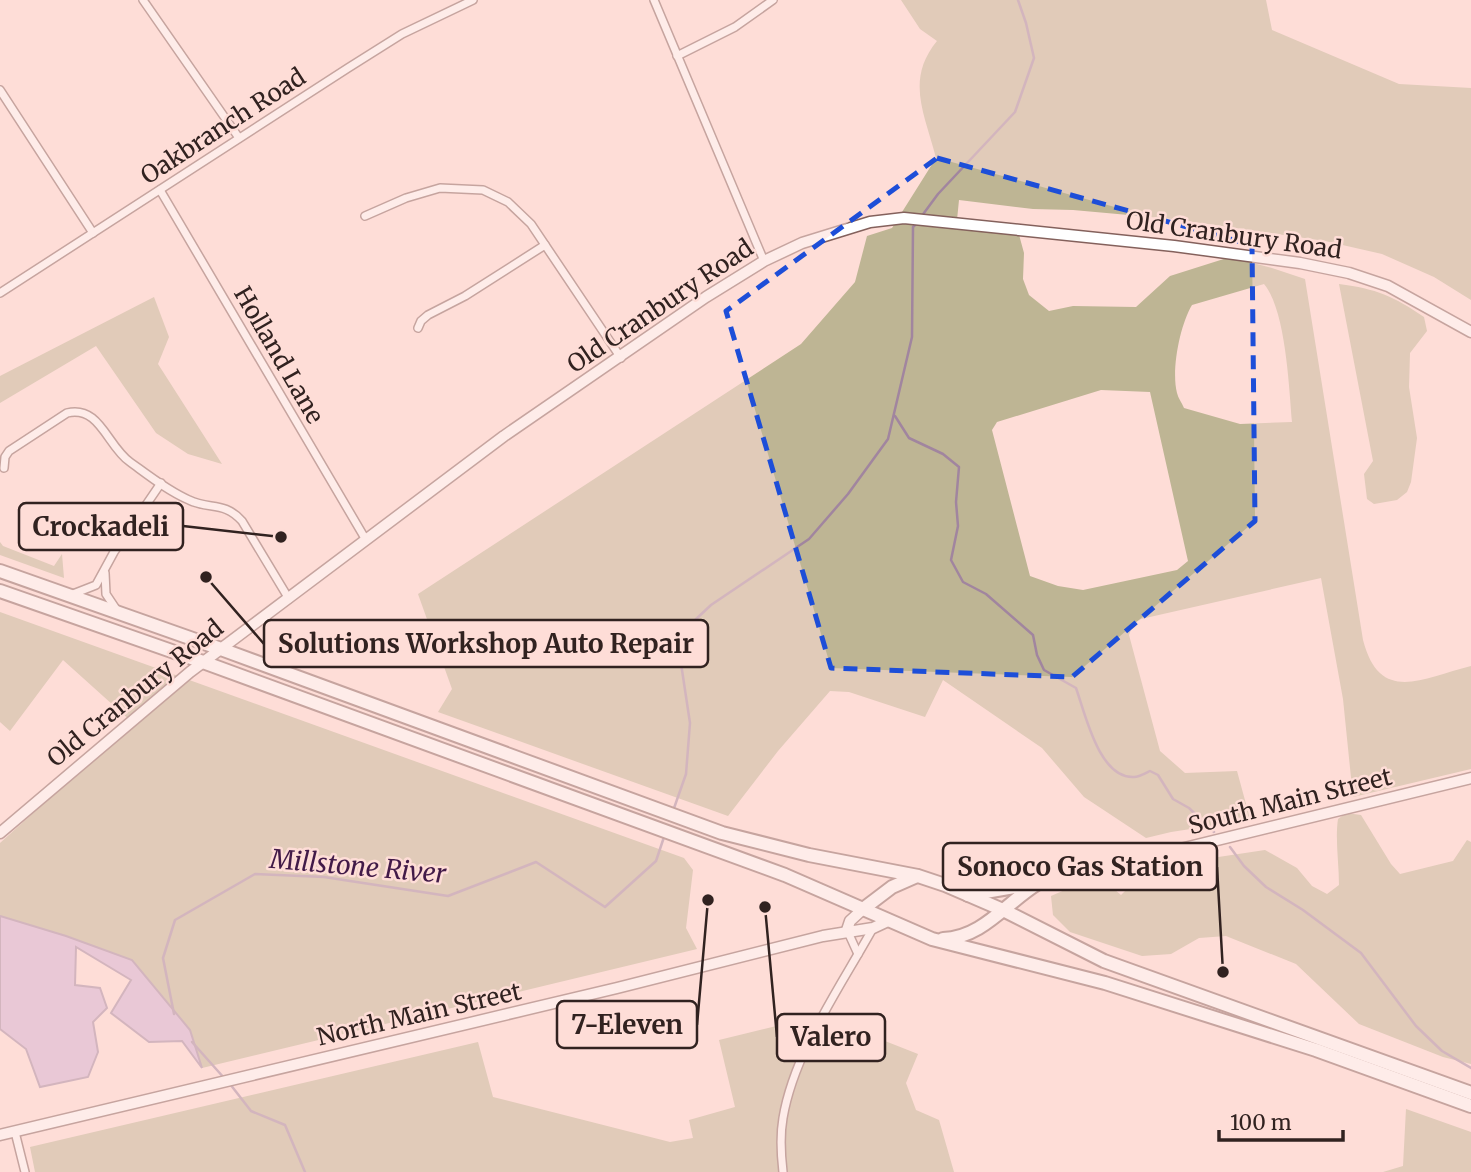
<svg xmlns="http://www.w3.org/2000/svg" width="1471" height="1172" font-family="Merriweather,serif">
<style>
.green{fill:#beb594;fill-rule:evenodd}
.water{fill:#d1b0d5;stroke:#a1859f;stroke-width:2}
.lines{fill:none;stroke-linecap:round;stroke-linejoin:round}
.stream{stroke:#a1859f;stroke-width:2.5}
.street-casing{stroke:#84615c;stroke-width:10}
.secondary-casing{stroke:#84615c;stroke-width:13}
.highway-casing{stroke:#84615c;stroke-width:16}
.street{stroke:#fff;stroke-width:7}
.secondary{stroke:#fff;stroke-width:10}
.highway{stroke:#fff;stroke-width:12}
.marked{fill:none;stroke:#1d4ed8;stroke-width:5;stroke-dasharray:14 9;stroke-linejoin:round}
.labels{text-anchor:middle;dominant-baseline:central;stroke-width:5;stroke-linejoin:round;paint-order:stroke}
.street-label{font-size:24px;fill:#312220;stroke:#feddd7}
.water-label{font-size:26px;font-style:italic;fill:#421a48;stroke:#feddd7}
.leader{fill:none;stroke:#312220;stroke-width:2.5}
.callout-dot{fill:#312220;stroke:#feddd7;stroke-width:2.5}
.callout{fill:#feddd7;stroke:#312220;stroke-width:2.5}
.callout-label{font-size:26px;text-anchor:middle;font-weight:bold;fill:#312220}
</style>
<rect width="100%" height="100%" fill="#feddd7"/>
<g class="green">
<path d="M901 0H1266L1272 30 1399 84 1471 88V300L1434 277 1382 254 1325 241 1173 219 1073 210 1033 209 959 200 956 230 1018 231 1024 253 1023 279 1029 295 1049 311 1073 306 1136 307 1170 276 1230 257 1272 268 1305 279 1363 640C1380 705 1422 678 1471 666V769L1353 797 1343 699 1321 578 1141 619 1133 624 1129 635 1160 751 1185 773 1237 771 1246 804 1256 819 1171 832 1146 838 1084 797 1042 748 943 680 925 717 849 692 830 691 778 751 728 816 438 712 452 689 418 594 801 344 855 282 867 236 892 228 936 158C925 114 905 80 937 41L920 29ZM1264 284C1286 310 1289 388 1292 422L1240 424 1184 408C1182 403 1178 398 1177 393 1171 370 1180 325 1192 305ZM1101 390 1150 392 1188 561 1177 570 1083 590 1058 586 1030 576 992 430 997 422Z"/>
<path d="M1339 284C1377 289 1393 296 1424 317L1427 331 1410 353 1409 387 1417 438 1411 482 1407 492 1397 500 1374 504 1367 499 1364 474 1373 461Z"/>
<path d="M154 297 169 337 158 364 222 464 188 454 156 433 96 346 0 403V376Z"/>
<path d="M0 542 3 546 54 566 62 554 64 578 0 555Z"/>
<path d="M0 612 684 858 693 870 686 928 697 949 202 1068 190 1030 132 960 66 936 0 916V843L133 723 63 660 10 731 0 722Z"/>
<path d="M1346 813 1361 815 1391 864 1400 874 1453 861 1467 840 1471 842V1064L1443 1057 1359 1024 1296 964 1226 936 1199 938 1171 954 1142 956 1070 932 1053 915 1051 896 1074 886 1107 883 1121 895 1126 890 1132 876 1172 864 1265 850 1297 868 1312 886 1327 894 1339 885C1339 863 1335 840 1338 819Z"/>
<path d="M824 1017 918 1054 906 1083 916 1110 939 1120 954 1172H35L30 1147 478 1042 493 1097 670 1142 693 1138 689 1120 735 1107 719 1040 793 1022 814 1037Z"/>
<path d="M1406 1109 1471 1132V1172H1383L1403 1166Z"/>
</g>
<path class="water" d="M0 916 66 936 132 960 190 1030 202 1068 182 1041 149 1042 111 1013 131 980 76 947 75 985 100 988 107 1008 93 1022 98 1052 88 1077 40 1087 26 1049 0 1029Z"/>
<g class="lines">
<g class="stream">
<path d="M921 217 938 194 1015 112 1034 58 1026 23 1018 0"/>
<path d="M895 416 909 438 943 454 959 467 956 502 958 526 951 560 963 582 986 594 1033 635 1037 655 1044 670 1076 688C1085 713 1099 779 1134 777 1139 777 1146 773 1150 771L1158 775 1173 799 1189 808 1214 832"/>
<path d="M673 811 686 774 690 723 677 637 711 605 809 539 848 494 888 439 912 337 913 227 917 223"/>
<path d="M1230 847 1244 866 1266 887 1303 910 1361 953 1416 1026 1442 1051 1471 1068"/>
<path d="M174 1014 163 958 175 920 255 874 324 877 448 896 536 862 605 907 656 861 664 837"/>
<path d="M192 1042 225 1079"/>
<path d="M230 1084 251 1111 285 1125 305 1172"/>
</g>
<g class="street-casing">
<g id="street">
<path d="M143 0 239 138"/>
<path d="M654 0 764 261"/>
<path d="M677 56 735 27 773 0"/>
<path d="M0 90 93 233"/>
<path d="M160 190 366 540"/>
<path d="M365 216 406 198 440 188 483 190 508 202 531 224 621 358"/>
<path d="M0 293 348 68 402 34 473 0"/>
<path d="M418 328 421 321 428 315 465 296 545 245"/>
<path d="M4 468 5 457 9 451 67 413C100 405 107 446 130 462 148 475 168 491 189 500 210 510 224 501 242 521L289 599"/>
<path d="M105 573 106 594 116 609"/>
<path d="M73 594 96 585 114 552 161 483"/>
<path d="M847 930 858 954"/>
<path d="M15 1132 25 1172"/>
<path d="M783 1172C781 1155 780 1135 783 1118 794 1052 841 986 873 928"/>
</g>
</g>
<g class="secondary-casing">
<g id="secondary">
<path d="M0 833 190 672 504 436 706 297 764 261 802 243 870 222 904 218 1174 246 1300 263 1349 273 1388 286 1471 332"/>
<path d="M1037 884 1471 778"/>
<path d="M847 930 850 921 863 909"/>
<path d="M0 1135 617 988 823 936 873 928 888 921"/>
</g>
</g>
<g class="highway-casing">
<g id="highway">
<path d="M0 571 221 649 722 833 809 855 918 876 945 885 1003 910 1104 961 1471 1093"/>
<path d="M0 591 203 662 785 875 932 939 1105 983 1316 1050 1471 1106"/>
<path d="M968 895 1033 884"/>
<path d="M863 909 892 887 917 876"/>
<path d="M943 939C982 938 1006 903 1037 884"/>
</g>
</g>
<use href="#street" class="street"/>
<use href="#secondary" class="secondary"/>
<use href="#highway" class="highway"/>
</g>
<path d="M0 0H1471V1172H0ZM937 158 1252 245 1255 521 1072 677 831 668 726 311Z" fill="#feddd7" fill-opacity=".55" fill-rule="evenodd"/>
<path class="marked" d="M937 158 1252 245 1255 521 1072 677 831 668 726 311Z"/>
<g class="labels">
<g class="street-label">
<text transform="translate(223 126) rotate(-33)">Oakbranch Road</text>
<text transform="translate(1234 235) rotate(8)">Old Cranbury Road</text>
<text transform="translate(660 306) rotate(-34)">Old Cranbury Road</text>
<text transform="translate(279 355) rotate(60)">Holland Lane</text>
<text transform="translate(135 693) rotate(-39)">Old Cranbury Road</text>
<text transform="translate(1290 801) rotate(-14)">South Main Street</text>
<text transform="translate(419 1014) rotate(-13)">North Main Street</text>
</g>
<g class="water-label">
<text transform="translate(358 866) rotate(5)">Millstone River</text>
</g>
</g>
<path class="leader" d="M281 537L183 526M206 577L264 644M1223 972L1217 867M708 900L697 1025M765 907L777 1037"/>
<g class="callout-dot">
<circle cx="281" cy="537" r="7"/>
<circle cx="206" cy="577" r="7"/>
<circle cx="1223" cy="972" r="7"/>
<circle cx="708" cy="900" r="7"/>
<circle cx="765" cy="907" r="7"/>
</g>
<g class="callout">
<rect x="19" y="503" width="164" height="47" rx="7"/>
<rect x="264" y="620" width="444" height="47" rx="7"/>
<rect x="943" y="843" width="274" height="47" rx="7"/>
<rect x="557" y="1001" width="140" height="47" rx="7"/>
<rect x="777" y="1014" width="108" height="47" rx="7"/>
</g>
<g class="callout-label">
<text x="101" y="536">Crockadeli</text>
<text x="486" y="653">Solutions Workshop Auto Repair</text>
<text x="1080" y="876">Sonoco Gas Station</text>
<text x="627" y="1034">7-Eleven</text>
<text x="831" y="1046">Valero</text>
</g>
<path d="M1219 1130v10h124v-10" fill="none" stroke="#312220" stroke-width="3.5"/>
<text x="1230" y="1130" font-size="21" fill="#312220" stroke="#feddd7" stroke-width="5" paint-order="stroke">100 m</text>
</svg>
